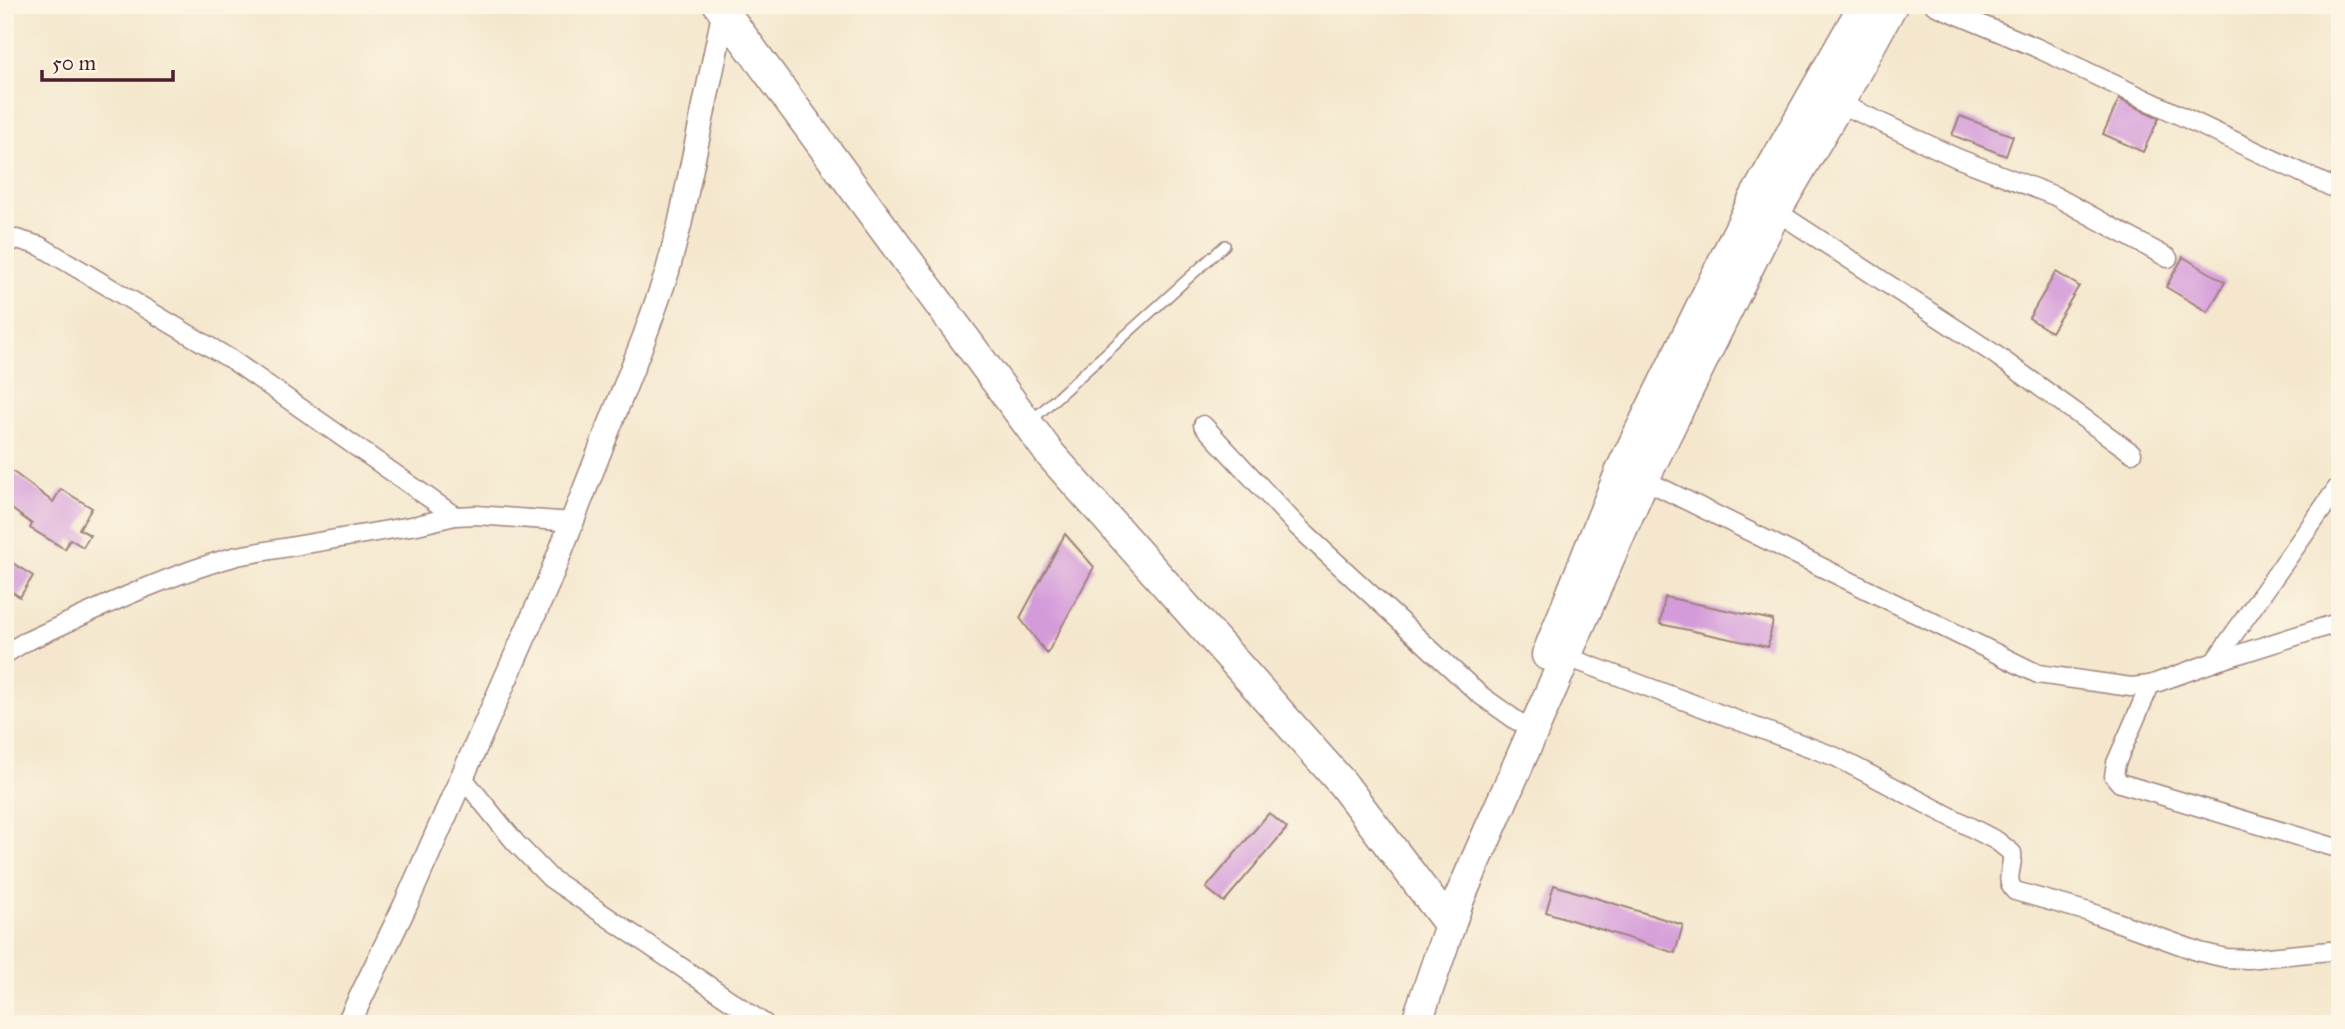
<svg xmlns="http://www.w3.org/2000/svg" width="2345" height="1029" font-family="'IM FELL Great Primer',serif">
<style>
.building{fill:#d49bda}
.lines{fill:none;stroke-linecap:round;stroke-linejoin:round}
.service-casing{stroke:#9f837c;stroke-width:12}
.minor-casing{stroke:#9f837c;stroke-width:21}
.tertiary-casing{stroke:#9f837c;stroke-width:26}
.primary-casing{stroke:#9f837c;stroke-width:33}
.service{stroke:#fff;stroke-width:9}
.minor{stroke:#fff;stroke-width:18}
.tertiary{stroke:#fff;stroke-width:23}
.primary{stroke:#fff;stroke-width:30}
</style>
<rect width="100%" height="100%" fill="#fcf5e5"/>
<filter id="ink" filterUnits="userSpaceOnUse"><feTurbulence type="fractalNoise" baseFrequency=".0143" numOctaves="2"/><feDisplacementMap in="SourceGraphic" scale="14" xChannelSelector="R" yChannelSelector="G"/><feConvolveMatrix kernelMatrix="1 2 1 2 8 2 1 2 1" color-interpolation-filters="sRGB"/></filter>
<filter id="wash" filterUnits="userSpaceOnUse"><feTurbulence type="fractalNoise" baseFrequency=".00686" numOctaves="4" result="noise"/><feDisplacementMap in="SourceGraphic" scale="28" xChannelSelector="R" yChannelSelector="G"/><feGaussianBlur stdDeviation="1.57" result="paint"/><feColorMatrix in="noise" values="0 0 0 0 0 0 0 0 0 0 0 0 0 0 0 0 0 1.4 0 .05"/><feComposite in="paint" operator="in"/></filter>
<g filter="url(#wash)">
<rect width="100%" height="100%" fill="#f4e7cd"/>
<g id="blocks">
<g class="building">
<path d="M2119 99 2159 118 2143 152 2103 134Z"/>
<path d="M1960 116 2013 136 2006 156 1952 135Z"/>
<path d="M2183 257 2225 282 2208 312 2166 287Z"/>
<path d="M2056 272 2079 286 2051 332 2029 318Z"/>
<path d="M12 471 53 502 61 489 92 508 79 529 90 535 83 547 70 539 65 549 30 528 32 524 5 504V480Z"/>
<path d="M1065 534 1094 567 1047 654 1020 618Z"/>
<path d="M5 558 33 576 20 597 5 587Z"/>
<path d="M1665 597 1773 620 1768 647 1660 624Z"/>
<path d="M1269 813 1287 828 1224 902 1206 888Z"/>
<path d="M1554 885 1683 925 1675 953 1546 912Z"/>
</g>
</g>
</g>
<g filter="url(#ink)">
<use href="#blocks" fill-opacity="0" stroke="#9f837c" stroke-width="2"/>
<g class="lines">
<g class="service-casing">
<path id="service" d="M1032 420 1225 245"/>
</g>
<g class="minor-casing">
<g id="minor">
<path d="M1934 5 2035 47 2340 191"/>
<path d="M1839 103 1957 158 2055 196 2168 258"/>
<path d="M1776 211 1993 353 2132 453"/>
<path d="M5 245 17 239 40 246 232 360 455 516"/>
<path d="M1203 425 1299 528 1479 694 1517 721"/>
<path d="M1637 476 2038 674 2131 687 2150 685 2214 662 2340 622"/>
<path d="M5 654 23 643C93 611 163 576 237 556L417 525 455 516 476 515 573 522"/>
<path d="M1567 657 1836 757 1997 841 2012 853C2014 867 2003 880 2015 891L2089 912 2200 952 2226 958 2248 959 2340 950"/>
<path d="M2214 662 2340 484"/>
<path d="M2150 685 2116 763 2114 776 2120 783 2340 849"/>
<path d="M462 777 515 842 550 878 765 1024"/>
</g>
</g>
<g class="tertiary-casing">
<path id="tertiary" d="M348 1024 405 906 548 583 644 338 667 273 680 223 724 12"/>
</g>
<g class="primary-casing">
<g id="primary">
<path d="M719 5 1050 454 1342 783 1449 924"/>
<path d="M1547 655 1622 468 1754 199 1864 5"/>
<path d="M1416 1024 1459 899 1644 479 1776 211 1839 103 1892 5"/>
</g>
</g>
<use href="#service" class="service"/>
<use href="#minor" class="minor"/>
<use href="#tertiary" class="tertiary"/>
<use href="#primary" class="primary"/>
</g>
</g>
<rect width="2345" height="1029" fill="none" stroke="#fcf5e5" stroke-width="28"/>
<path d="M42 70v10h131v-10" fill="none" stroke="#4a1f2b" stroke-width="3.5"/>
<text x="52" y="70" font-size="21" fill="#4a1f2b" stroke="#fcf5e5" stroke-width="5" paint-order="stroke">50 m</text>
</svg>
